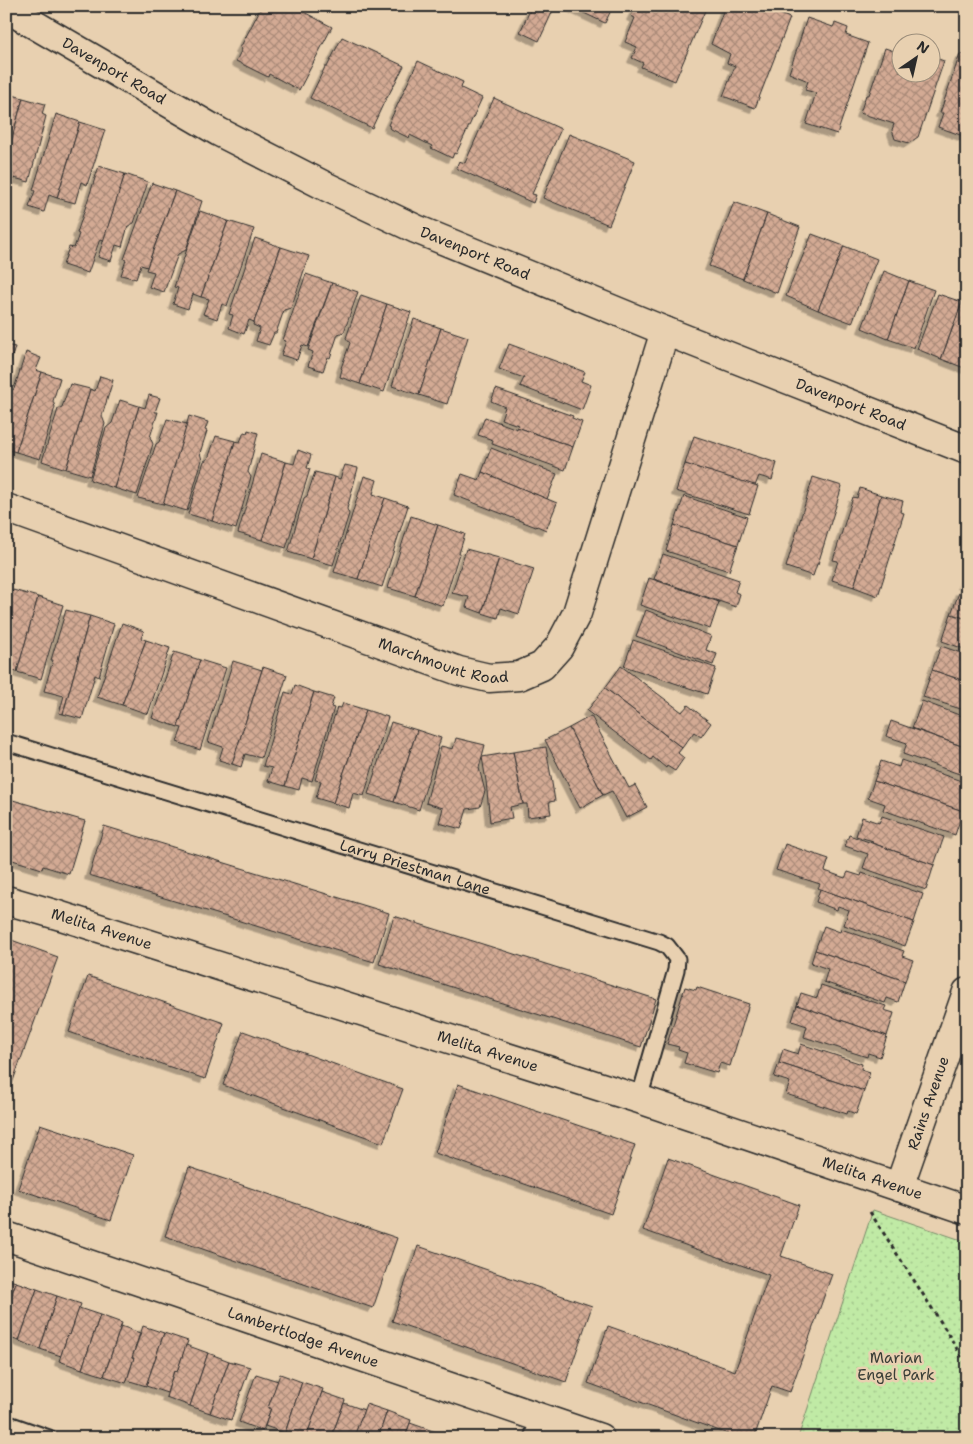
<svg xmlns="http://www.w3.org/2000/svg" width="973" height="1444" font-family="'Shantell Sans',sans-serif">
<style>
.grass{fill:url(#grass-dots);stroke:#768a68}
.building{fill:url(#building-cross-hatch);stroke:#2b2b2b;filter:url(#shadow)}
.lines{fill:none;stroke-linecap:round;stroke-linejoin:round}
.lane-casing{stroke:#2b2b2b;stroke-width:19}
.street-casing{stroke:#2b2b2b;stroke-width:31}
.secondary-casing{stroke:#2b2b2b;stroke-width:31}
.path{stroke:#2b2b2b;stroke-width:3;stroke-dasharray:4 4;stroke-linecap:butt}
.lane{stroke:#e8d0b0;stroke-width:15}
.street{stroke:#e8d0b0;stroke-width:28}
.secondary{stroke:#e8d0b0;stroke-width:28}
.labels{text-anchor:middle;dominant-baseline:central;stroke-width:5;stroke-linejoin:round;paint-order:stroke}
.street-label{font-size:15px;fill:#2b2b2b;stroke:#e8d0b0}
.park-label{font-size:15px;fill:#3a3e37;stroke:#e8d0b0}
</style>
<defs>
<pattern id="grass-dots" width="8" height="8" patternUnits="userSpaceOnUse" patternTransform="scale(1.25)"><rect width="8" height="8" fill="#c0eaa5"/><path d="M2 2h.1M6 6h.1" fill="none" stroke="#a5c98e" stroke-width="1.8" stroke-linecap="round"/></pattern>
<pattern id="building-cross-hatch" width="8" height="8" patternUnits="userSpaceOnUse" patternTransform="scale(1.25)"><rect width="8" height="8" fill="#d3aa94"/><path d="M0 0l8 8M0 8l8-8" fill="none" stroke="#ab8b79"/></pattern>
<filter id="shadow"><feDropShadow dx="-4.5" dy="4.5" stdDeviation="0" flood-color="#0004"/></filter>
</defs>
<rect width="100%" height="100%" fill="#e8d0b0"/>
<filter id="ink" filterUnits="userSpaceOnUse"><feTurbulence type="fractalNoise" baseFrequency=".02" numOctaves="2"/><feDisplacementMap in="SourceGraphic" scale="10" xChannelSelector="R" yChannelSelector="G"/><feConvolveMatrix kernelMatrix="1 2 1 2 8 2 1 2 1" color-interpolation-filters="sRGB"/></filter>
<g filter="url(#ink)">
<path class="grass" d="M873 1210 967 1242V1438H798Z"/>
<g class="building">
<path d="M262 6H299L303 9 302 11 332 27 299 90 269 74 268 77 236 61 242 49 240 48Z"/>
<path d="M532 6H555L539 41 520 32Z"/>
<path d="M569 6H613L605 23Z"/>
<path d="M636 6H707L675 81 641 67 643 63 632 58 637 47 625 42 635 18 631 16Z"/>
<path d="M725 6H759L790 18 755 108 723 96 735 66 727 63 730 54 711 44Z"/>
<path d="M807 18 833 27 835 23 848 28 846 35 868 43 837 134 806 124 816 93 805 90 808 81 789 73Z"/>
<path d="M342 37 404 66 387 98H386L372 128 310 98 325 67H327Z"/>
<path d="M885 48 900 53V72H930V56L944 61 918 137 909 143 895 139 892 130 894 124 860 113 866 95H869Z"/>
<path d="M960 54 967 56 966 137 938 127 943 113H940Z"/>
<path d="M418 61 463 82 461 88 482 98 456 154 454 153 452 158 431 148 432 146 410 135 409 138 389 128 390 126 388 125Z"/>
<path d="M6 93 23 98 6 160Z"/>
<path d="M23 98 45 104 42 114 46 116 29 182 14 178 11 191 6 190V160Z"/>
<path d="M494 98 561 129 532 194 536 195 533 203 456 168 459 161 465 163Z"/>
<path d="M56 114 80 122 57 198 49 195 44 212 29 207 35 191 33 190Z"/>
<path d="M80 122 105 130 87 185 81 182 75 203 57 198Z"/>
<path d="M569 134 635 161 609 225 543 198Z"/>
<path d="M99 166 125 174 104 240 100 239 88 273 63 265 69 247 74 248 79 234 77 233Z"/>
<path d="M125 174 148 182 134 223 128 226 122 247 116 245 111 261 98 257Z"/>
<path d="M152 183 175 191 147 267 141 265 136 279 121 275 126 260 124 259Z"/>
<path d="M175 191 202 201 186 250 178 254 164 292 149 287 154 272 146 270Z"/>
<path d="M734 202 767 214 743 279 709 266Z"/>
<path d="M200 211 228 221 201 297 193 294 188 309 173 304 178 288 174 287Z"/>
<path d="M767 214 800 227 777 293 743 279Z"/>
<path d="M228 221 254 229 227 306 222 304 217 319 203 314 209 299 201 297Z"/>
<path d="M812 234 844 246 818 310 786 296Z"/>
<path d="M255 238 281 247 254 322 249 320 244 334 229 328 233 315 229 314Z"/>
<path d="M844 246 877 259 852 323 818 310Z"/>
<path d="M281 247 309 256 291 308 284 310 276 333H274L269 345 256 341 260 328 253 325Z"/>
<path d="M884 271 909 281 888 339 862 328Z"/>
<path d="M306 274 332 283 308 347 302 345 297 360 281 355 286 341 283 340Z"/>
<path d="M909 281 934 290 914 348 888 339Z"/>
<path d="M332 283 358 292 344 332 338 334 330 358 328 357 323 371 308 366 313 352 308 350Z"/>
<path d="M966 292H967V369L941 359Z"/>
<path d="M938 294 962 302 941 359 917 349Z"/>
<path d="M361 295 387 304 360 384 340 377 342 369 341 368 350 343 346 338Z"/>
<path d="M387 304 411 312 384 392 360 384Z"/>
<path d="M414 319 441 328 419 395 392 386Z"/>
<path d="M441 328 468 337 447 404 419 395Z"/>
<path d="M509 344 585 372 581 381 591 385 582 410 520 386 524 378 499 369Z"/>
<path d="M6 345 15 347 6 377Z"/>
<path d="M26 352 41 358 36 370 42 372 16 452 6 449V402L9 392 14 389Z"/>
<path d="M42 372 60 378 53 401 55 407 40 459 16 452Z"/>
<path d="M100 376 113 380 102 416 105 424 90 476 66 469 90 389 95 391Z"/>
<path d="M70 384 90 389 66 469 42 461 58 409 62 407Z"/>
<path d="M496 389 573 416 572 418 582 422 573 447 517 427 518 425 501 419 505 407 491 401Z"/>
<path d="M149 395 160 398 155 412H158L150 437 153 444 137 495 114 488 139 406 145 408Z"/>
<path d="M120 400 139 406 114 488 90 480 106 428 112 423Z"/>
<path d="M189 416 208 422 205 430 207 431 200 453 202 460 187 511 163 504Z"/>
<path d="M485 417 517 429V427L573 447 565 470 492 444 493 440 478 435Z"/>
<path d="M167 419 187 424 163 504 138 498 156 444 159 442Z"/>
<path d="M248 430 258 433 248 472 251 477 236 529 212 521 235 441 240 442 244 432 247 433Z"/>
<path d="M216 436 235 441 212 521 188 514 204 461 208 459Z"/>
<path d="M694 436 777 463 772 480 759 476 755 486 685 464Z"/>
<path d="M491 448 557 474 547 499 482 472Z"/>
<path d="M298 450 311 455 307 468 310 469 286 548 262 540 286 462 294 464Z"/>
<path d="M261 454 286 462 262 540 238 533Z"/>
<path d="M685 464 758 486 749 514 676 491Z"/>
<path d="M345 465 358 468 347 509 349 514 333 565 311 559 335 477 340 479Z"/>
<path d="M315 472 335 477 311 559 288 552 304 498 307 496Z"/>
<path d="M482 472 557 503 546 530 537 526 536 527 454 495 462 474 479 480Z"/>
<path d="M364 476 377 480 373 494 385 498 358 579 334 572Z"/>
<path d="M813 477 842 486 818 564H817L813 576 786 567Z"/>
<path d="M860 488 881 495 854 587 832 580 838 561 833 560 853 497 857 498Z"/>
<path d="M881 495 903 501 900 512 904 513 878 596 854 587Z"/>
<path d="M684 496 747 517 738 545 674 525Z"/>
<path d="M385 498 408 506 382 587 358 579Z"/>
<path d="M411 516 438 525 415 596 388 588Z"/>
<path d="M438 525 465 534 443 606 415 596Z"/>
<path d="M674 525 738 545 729 571 666 551Z"/>
<path d="M466 549 499 558 482 613 466 607 469 597 452 593Z"/>
<path d="M663 554 739 580 735 592 740 594 736 607 654 579Z"/>
<path d="M499 558 534 569 519 614 501 608 498 618 482 613Z"/>
<path d="M967 571V586L962 584Z"/>
<path d="M649 578 719 602 710 629 640 605Z"/>
<path d="M13 590 38 597 17 672 6 669V613Z"/>
<path d="M960 590 967 592V619L951 614Z"/>
<path d="M38 597 63 605 41 679 17 672Z"/>
<path d="M66 610 90 616 63 714 59 713 64 696 44 691 53 660H51Z"/>
<path d="M646 610 711 636 706 650 717 654 713 665 636 636Z"/>
<path d="M951 614 967 619V650L942 641Z"/>
<path d="M90 616 114 624 99 677 95 675 82 719 63 714Z"/>
<path d="M122 623 144 631 141 638 146 640 122 705 97 697Z"/>
<path d="M146 640 170 648 148 714 122 705Z"/>
<path d="M633 640 716 668 707 694 624 666Z"/>
<path d="M941 646 967 655V682L932 670Z"/>
<path d="M174 652 200 660 178 727 152 718Z"/>
<path d="M200 660 226 668 200 750 177 742 182 728 178 727Z"/>
<path d="M233 661 262 670 232 764 219 760 223 747 208 742Z"/>
<path d="M621 666 682 712 688 705 711 723 701 737 694 732 682 748 605 688Z"/>
<path d="M263 667 287 675 261 758 245 754 241 767 232 764Z"/>
<path d="M932 670 967 682V711L923 697Z"/>
<path d="M295 685 314 692 285 786 268 781 272 768 263 766 285 692 292 694Z"/>
<path d="M605 688 682 748 678 753 684 758 675 771 667 766 666 768 653 757 651 760 587 711Z"/>
<path d="M314 692 334 698 331 707 334 708 312 781 302 778 299 790 285 786Z"/>
<path d="M922 701 967 718V748L912 728Z"/>
<path d="M343 703 366 710 333 803 316 798 321 781 315 780 337 707 341 708Z"/>
<path d="M366 710 388 717 364 796 353 793 349 808 333 803Z"/>
<path d="M591 716 629 788 635 785 647 807 626 818 612 791 603 795 569 728Z"/>
<path d="M891 721 967 748V772L965 776 903 754 907 743 886 736Z"/>
<path d="M391 722 417 730 394 802 368 794Z"/>
<path d="M569 728 603 795 580 808 545 740Z"/>
<path d="M417 730 441 738 419 810 394 802Z"/>
<path d="M456 738 485 745 479 768 485 791 480 807 467 809 461 829 439 823 443 808 426 803 441 746 453 749Z"/>
<path d="M546 747 555 801 549 802 551 814 528 817 527 804H523L513 752Z"/>
<path d="M513 752 523 804 510 807 512 818 490 822 486 781 482 757Z"/>
<path d="M901 760 967 783V800L963 811 874 781 881 761 899 767Z"/>
<path d="M874 781 963 811 955 835 883 810 885 804 868 798Z"/>
<path d="M6 798 85 821 69 874 43 866 42 869 6 858Z"/>
<path d="M882 816 944 837 934 865 872 843 873 841 856 836 862 817 879 823Z"/>
<path d="M104 826 389 913 374 962 89 875Z"/>
<path d="M849 835 934 865 926 890 863 868 868 854 845 846Z"/>
<path d="M785 844 829 859 825 871 845 878 848 872 861 876 862 873 923 894 914 922 820 889 818 888 820 884 776 870Z"/>
<path d="M820 889 914 922 905 946 844 925 849 910 838 906 837 910 816 902Z"/>
<path d="M394 916 656 999 641 1047 379 964Z"/>
<path d="M824 926 840 932 841 929 904 951 902 956 913 960 905 981 815 950Z"/>
<path d="M6 938 58 957 6 1100Z"/>
<path d="M815 950 905 981 898 1002 887 998 885 1003 824 982 828 969 811 963Z"/>
<path d="M88 976 224 1023 205 1079 69 1032Z"/>
<path d="M821 985 886 1006 884 1010 894 1013 887 1036 797 1005 801 993 817 998Z"/>
<path d="M685 987 696 990 697 987 749 1004 730 1066 720 1063 717 1073 684 1063 687 1053 678 1050 679 1047 667 1044Z"/>
<path d="M797 1005 887 1036 880 1057 868 1053 867 1057 804 1037 807 1026 792 1021Z"/>
<path d="M243 1031 403 1089 383 1143 223 1085Z"/>
<path d="M801 1044 862 1064 861 1069 870 1072 864 1091 779 1063 783 1049 798 1054Z"/>
<path d="M779 1063 864 1091 856 1114 848 1111 847 1114 786 1094 790 1082 774 1077Z"/>
<path d="M458 1084 635 1145 611 1214 435 1153Z"/>
<path d="M40 1124 133 1155 111 1220 18 1189Z"/>
<path d="M668 1158 799 1205 781 1256 832 1274 790 1392 772 1386 754 1438H739L588 1383 608 1326 735 1371 769 1275 643 1230Z"/>
<path d="M189 1167 397 1238 373 1308 165 1236Z"/>
<path d="M418 1246 592 1306 566 1382 392 1321Z"/>
<path d="M6 1279 16 1282 6 1311Z"/>
<path d="M16 1282 37 1289 19 1341 6 1337V1311Z"/>
<path d="M37 1289 57 1296 40 1349 19 1341Z"/>
<path d="M57 1296 81 1304 70 1335 68 1334 61 1356 40 1349Z"/>
<path d="M79 1308 100 1315 82 1369 59 1361 68 1334 70 1335Z"/>
<path d="M100 1315 122 1323 104 1376 82 1369Z"/>
<path d="M121 1326 140 1333 132 1358H134L126 1383 104 1376Z"/>
<path d="M143 1326 164 1333 146 1386 127 1380 134 1358H132Z"/>
<path d="M164 1333 188 1341 177 1372 174 1371 167 1393 146 1386Z"/>
<path d="M186 1345 208 1353 190 1406 166 1397 174 1371 177 1372Z"/>
<path d="M208 1353 229 1361 210 1413 190 1406Z"/>
<path d="M229 1361 250 1367 231 1420 210 1413Z"/>
<path d="M256 1374 278 1381 268 1408H271L263 1431 239 1422Z"/>
<path d="M280 1374 302 1382 285 1433 265 1426 271 1408H268Z"/>
<path d="M302 1382 323 1389 306 1438H298L285 1433Z"/>
<path d="M322 1392 345 1400 331 1438H306Z"/>
<path d="M344 1403 364 1410 354 1437 356 1438H331Z"/>
<path d="M366 1404 387 1411 378 1438H356L354 1437Z"/>
<path d="M387 1411 411 1420 405 1438H378Z"/>
<path d="M410 1423 430 1430 427 1438H405Z"/>
<path d="M430 1430 452 1437V1438H427Z"/>
</g>
<g class="lines">
<g class="lane-casing">
<g id="lane">
<path id="s1" d="M6 742 659 942 667 946 677 959 676 970 639 1099"/>
<path d="M6 1423 49 1438"/>
<path d="M532 1438 539 1417"/>
</g>
</g>
<g class="street-casing">
<g id="street">
<path id="s2" d="M6 508 459 671 489 678 519 676 542 666 559 647 577 613 665 331"/>
<path id="s3" d="M6 900 61 916 639 1099 967 1210"/>
<path id="s4" d="M899 1187 967 992"/>
<path id="s5" d="M6 1236 600 1438"/>
</g>
</g>
<g class="secondary-casing">
<g id="secondary">
<path id="s6" d="M6 8 219 132 327 187 416 229 665 331 967 450"/>
</g>
</g>
<path class="path" d="M870 1212 944 1327 967 1366"/>
<use href="#lane" class="lane"/>
<use href="#street" class="street"/>
<use href="#secondary" class="secondary"/>
</g>
</g>
<g class="labels">
<g class="street-label">
<text stroke="none"><textPath href="#s6" startOffset="125">Davenport Road</textPath></text>
<text stroke="none"><textPath href="#s6" startOffset="530">Davenport Road</textPath></text>
<text stroke="none"><textPath href="#s6" startOffset="935">Davenport Road</textPath></text>
<text stroke="none"><textPath href="#s2" startOffset="464">Marchmount Road</textPath></text>
<text stroke="none"><textPath href="#s1" startOffset="428">Larry Priestman Lane</textPath></text>
<text stroke="none"><textPath href="#s3" startOffset="100">Melita Avenue</textPath></text>
<text stroke="none"><textPath href="#s3" startOffset="505">Melita Avenue</textPath></text>
<text stroke="none"><textPath href="#s4" startOffset="89">Rains Avenue</textPath></text>
<text stroke="none"><textPath href="#s3" startOffset="910">Melita Avenue</textPath></text>
<text stroke="none"><textPath href="#s5" startOffset="314">Lambertlodge Avenue</textPath></text>
</g>
<g class="park-label">
<text x="896" y="1358">Marian<tspan x="896" dy="17">Engel Park</tspan></text>
</g>
</g>
<rect width="973" height="1444" fill="none" stroke="#e8d0b0" stroke-width="25"/>
<rect x="12" y="12" width="948" height="1419" fill="none" stroke="#2b2b2b" stroke-width="2" filter="url(#ink)"/>
<g transform="translate(916 58) rotate(34)"><circle r="24" fill="#e8d0b0" stroke="#9c8e7b"/>
<path d="M0-4L9 19L0 12L-9 19Z" fill="#2b2b2b"/>
<text y="-8" font-size="14" font-weight="bold" text-anchor="middle" fill="#2b2b2b">N</text>
</g>
</svg>
